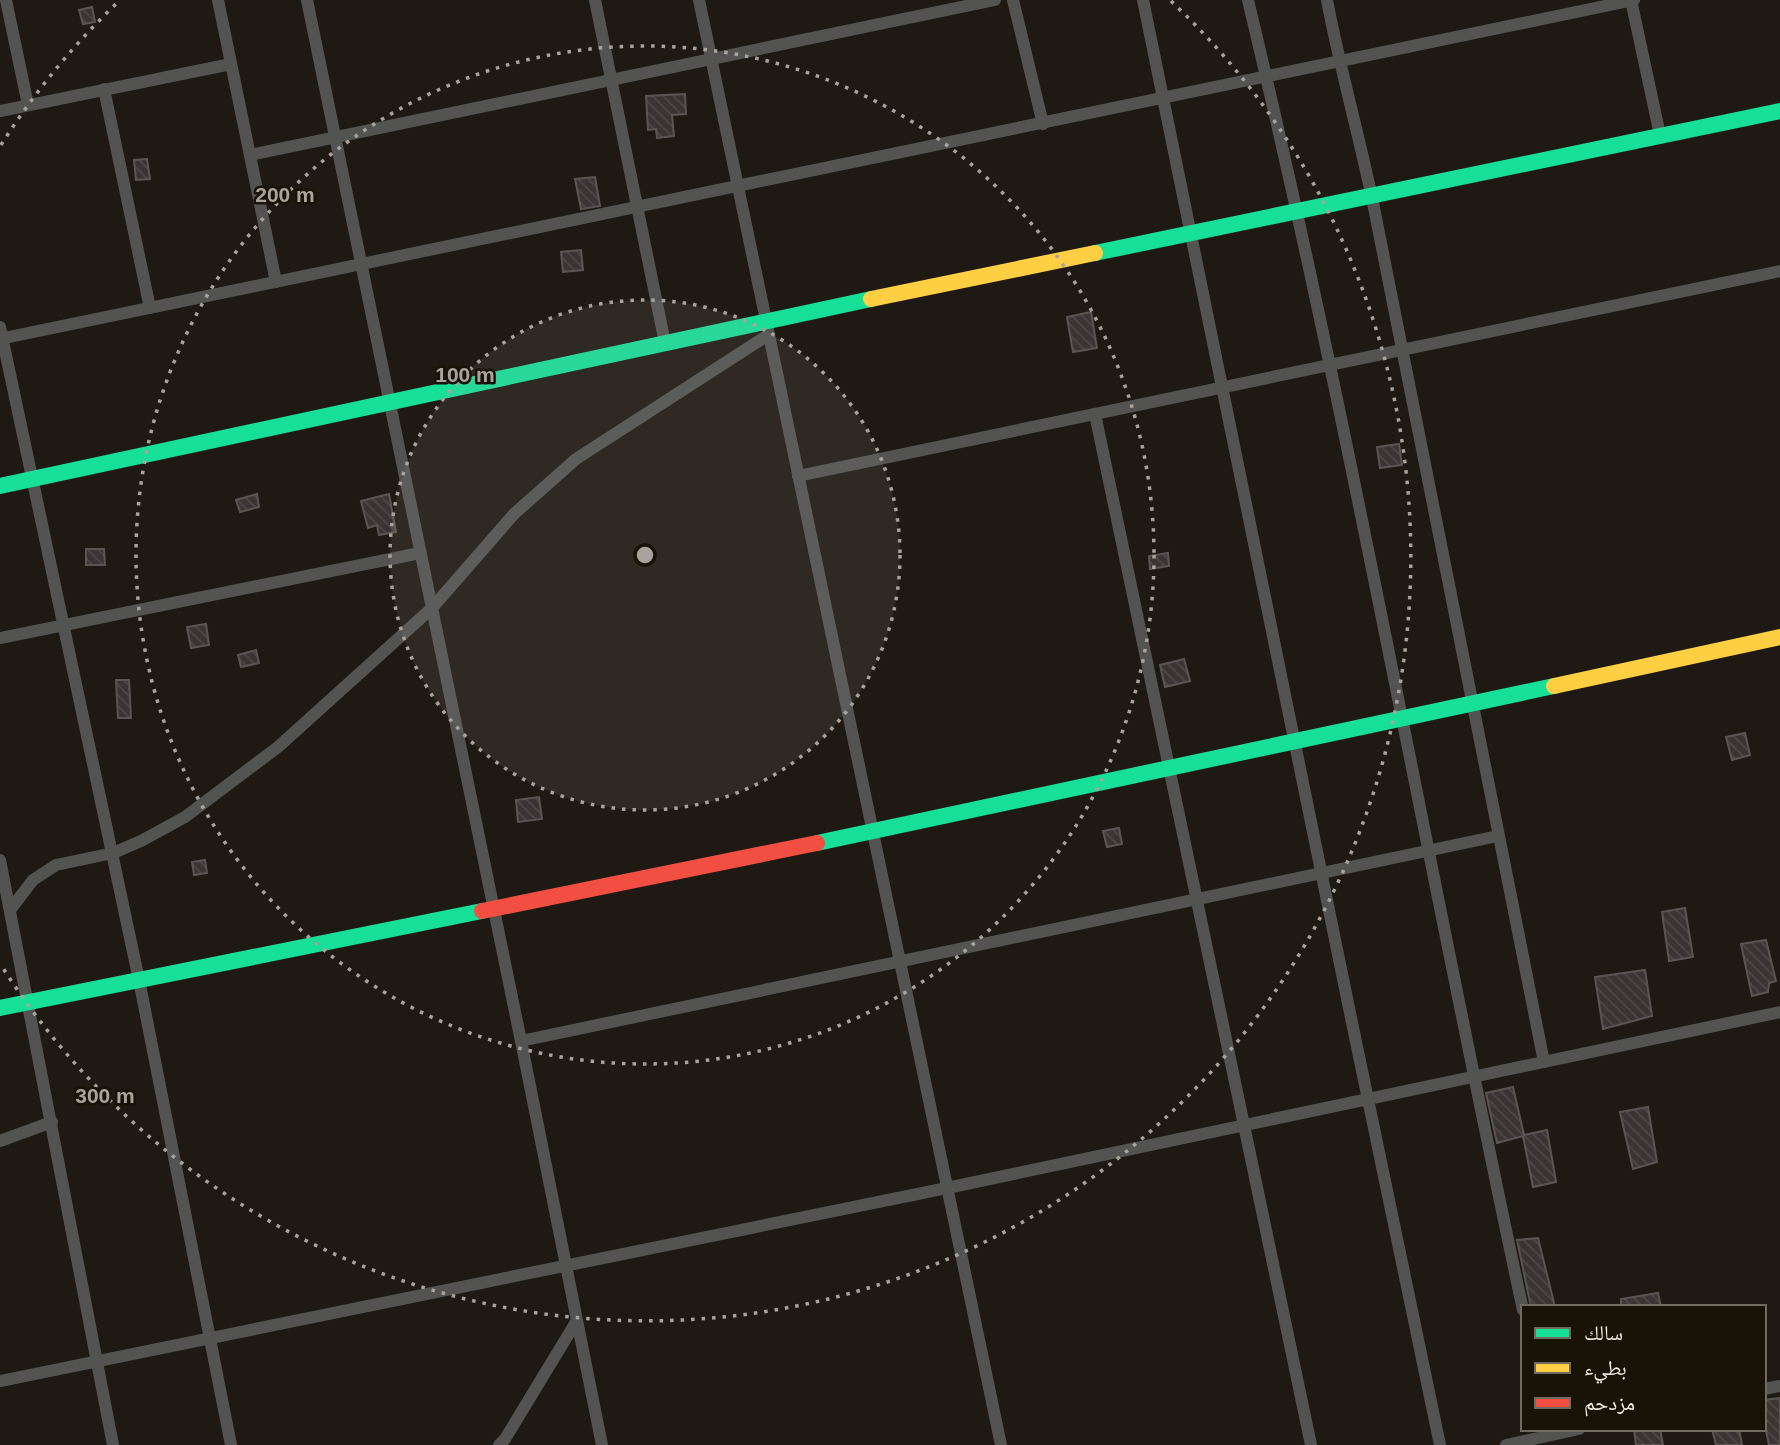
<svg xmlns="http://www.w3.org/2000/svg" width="1780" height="1445" font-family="Helvetica,'Noto Naskh Arabic',sans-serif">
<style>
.building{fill:url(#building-back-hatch);stroke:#5a5553;stroke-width:2}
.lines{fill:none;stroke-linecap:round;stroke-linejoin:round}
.street{stroke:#535451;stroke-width:12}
.fast{stroke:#16e098;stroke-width:16}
.slow{stroke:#ffcf43;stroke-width:16}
.jam{stroke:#f24e42;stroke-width:16}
.ring{fill:none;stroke:#a8a39c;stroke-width:3.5;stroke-dasharray:3.5 7}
.centre{fill:#a8a39c;stroke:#191206;stroke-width:3.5}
.ring-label{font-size:21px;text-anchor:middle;font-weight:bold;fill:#a8a39c;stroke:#191206;stroke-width:5;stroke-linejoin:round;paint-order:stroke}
</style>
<defs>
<pattern id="building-back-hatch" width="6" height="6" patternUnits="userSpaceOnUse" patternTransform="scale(1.75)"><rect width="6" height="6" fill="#3a3433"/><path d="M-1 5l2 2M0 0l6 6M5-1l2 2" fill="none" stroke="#4d4847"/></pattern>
</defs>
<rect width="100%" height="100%" fill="#1e1a13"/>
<g class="building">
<path d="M92 7 95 22 83 24 79 10Z"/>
<path d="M685 94 686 114 672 115 674 136 657 138 656 129 648 130 646 96Z"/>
<path d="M147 159 150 179 136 180 134 160Z"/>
<path d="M595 177 600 206 581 209 575 179Z"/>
<path d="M581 250 583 270 563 272 561 252Z"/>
<path d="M1091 312 1097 348 1073 352 1067 317Z"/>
<path d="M1399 444 1402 465 1380 468 1377 447Z"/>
<path d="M257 494 259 507 240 512 236 500Z"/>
<path d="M389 494 396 532 379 535 377 525 368 528 361 501Z"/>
<path d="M86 549H104L105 565H86Z"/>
<path d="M1168 553 1169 566 1150 569 1149 556Z"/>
<path d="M206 624 209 645 191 648 187 627Z"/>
<path d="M256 650 259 663 241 667 238 655Z"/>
<path d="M1184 659 1190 681 1165 687 1160 665Z"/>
<path d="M116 680H129L131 718H118Z"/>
<path d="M1745 733 1750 755 1732 760 1726 737Z"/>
<path d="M539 797 542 819 518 822 516 800Z"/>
<path d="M1119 828 1122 844 1107 847 1103 831Z"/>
<path d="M205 860 207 873 194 875 192 862Z"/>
<path d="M1685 908 1693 957 1669 961 1662 912Z"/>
<path d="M1766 940 1776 981 1769 983 1768 992 1752 996 1741 944Z"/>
<path d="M1645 970 1652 1016 1603 1029 1595 977Z"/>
<path d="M1513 1087 1524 1135 1547 1130 1556 1182 1533 1187 1523 1136 1497 1143 1486 1093Z"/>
<path d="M1648 1107 1657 1162 1633 1169 1620 1112Z"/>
<path d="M1538 1238 1555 1307H1531L1517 1240Z"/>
<path d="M1658 1293 1661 1307H1621V1299Z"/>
<path d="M1780 1398V1445H1769L1764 1421V1400Z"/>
<path d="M1634 1429H1660L1663 1445H1636Z"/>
<path d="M1712 1429H1739L1742 1445H1716Z"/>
</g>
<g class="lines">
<g class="street">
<path d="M6 0 28 105"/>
<path d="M218 0 276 282"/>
<path d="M307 0 521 1041 602 1445"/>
<path d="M595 0 665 343"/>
<path d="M699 0 1001 1445"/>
<path d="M1013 0 1043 124"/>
<path d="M1143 0C1243 482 1338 964 1440 1445"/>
<path d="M1248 0C1352 434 1429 874 1523 1310"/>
<path d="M1327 0C1341 75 1363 148 1377 223 1432 503 1487 783 1544 1062"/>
<path d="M1631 0 1660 135"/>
<path d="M104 89 150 308"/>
<path d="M0 111 231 64"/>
<path d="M250 155 995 0"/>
<path d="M0 327 139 980 231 1445"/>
<path d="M0 339 1634 0"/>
<path d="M1095 414C1166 758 1241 1101 1311 1445"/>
<path d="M798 476 1780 271"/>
<path d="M0 638 420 553"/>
<path d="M0 860 113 1445"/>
<path d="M10 910 33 880 56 865 113 853 141 841 185 817 278 747 432 608 514 514 576 459 768 335"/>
<path d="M521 1041 1498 836"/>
<path d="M0 1141 52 1122"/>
<path d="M0 1381 947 1188 1780 1012"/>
<path d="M1764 1389 1780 1386"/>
<path d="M499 1445 505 1439 576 1322"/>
<path d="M1506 1445 1579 1429"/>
</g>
<g class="fast">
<path d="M1095 253 1780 111"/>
<path d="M0 486 871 299"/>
<path d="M817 843 1554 686"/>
<path d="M0 1008 482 911"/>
</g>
<g class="slow">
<path d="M871 299 1095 253"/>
<path d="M1554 686 1780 637"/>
</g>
<path class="jam" d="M482 911 817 843"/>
</g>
<circle cx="645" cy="555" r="255" fill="#a8a39c" fill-opacity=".12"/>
<g class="ring">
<circle cx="645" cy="555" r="255"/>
<circle cx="645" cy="555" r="509"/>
<path d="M1 145A764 764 0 0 1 119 1M1171 1A764 764 0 1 1 1 965"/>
</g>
<circle cx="645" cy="555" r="10" class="centre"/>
<g class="ring-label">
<text x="285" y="202">200 m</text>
<text x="465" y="382">100 m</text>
<text x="105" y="1103">300 m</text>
</g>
<rect x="1521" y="1305" width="245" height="126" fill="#191206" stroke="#706a5f" stroke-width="2"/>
<rect x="1535" y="1328" width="35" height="10" fill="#16e098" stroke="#706a5f" stroke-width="2"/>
<text x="1584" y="1340" font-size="21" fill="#f3ede5">سالك</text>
<rect x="1535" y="1363" width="35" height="10" fill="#ffcf43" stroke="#706a5f" stroke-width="2"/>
<text x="1584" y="1375" font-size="21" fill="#f3ede5">بطيء</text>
<rect x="1535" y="1398" width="35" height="10" fill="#f24e42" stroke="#706a5f" stroke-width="2"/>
<text x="1584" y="1410" font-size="21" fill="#f3ede5">مزدحم</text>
</svg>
